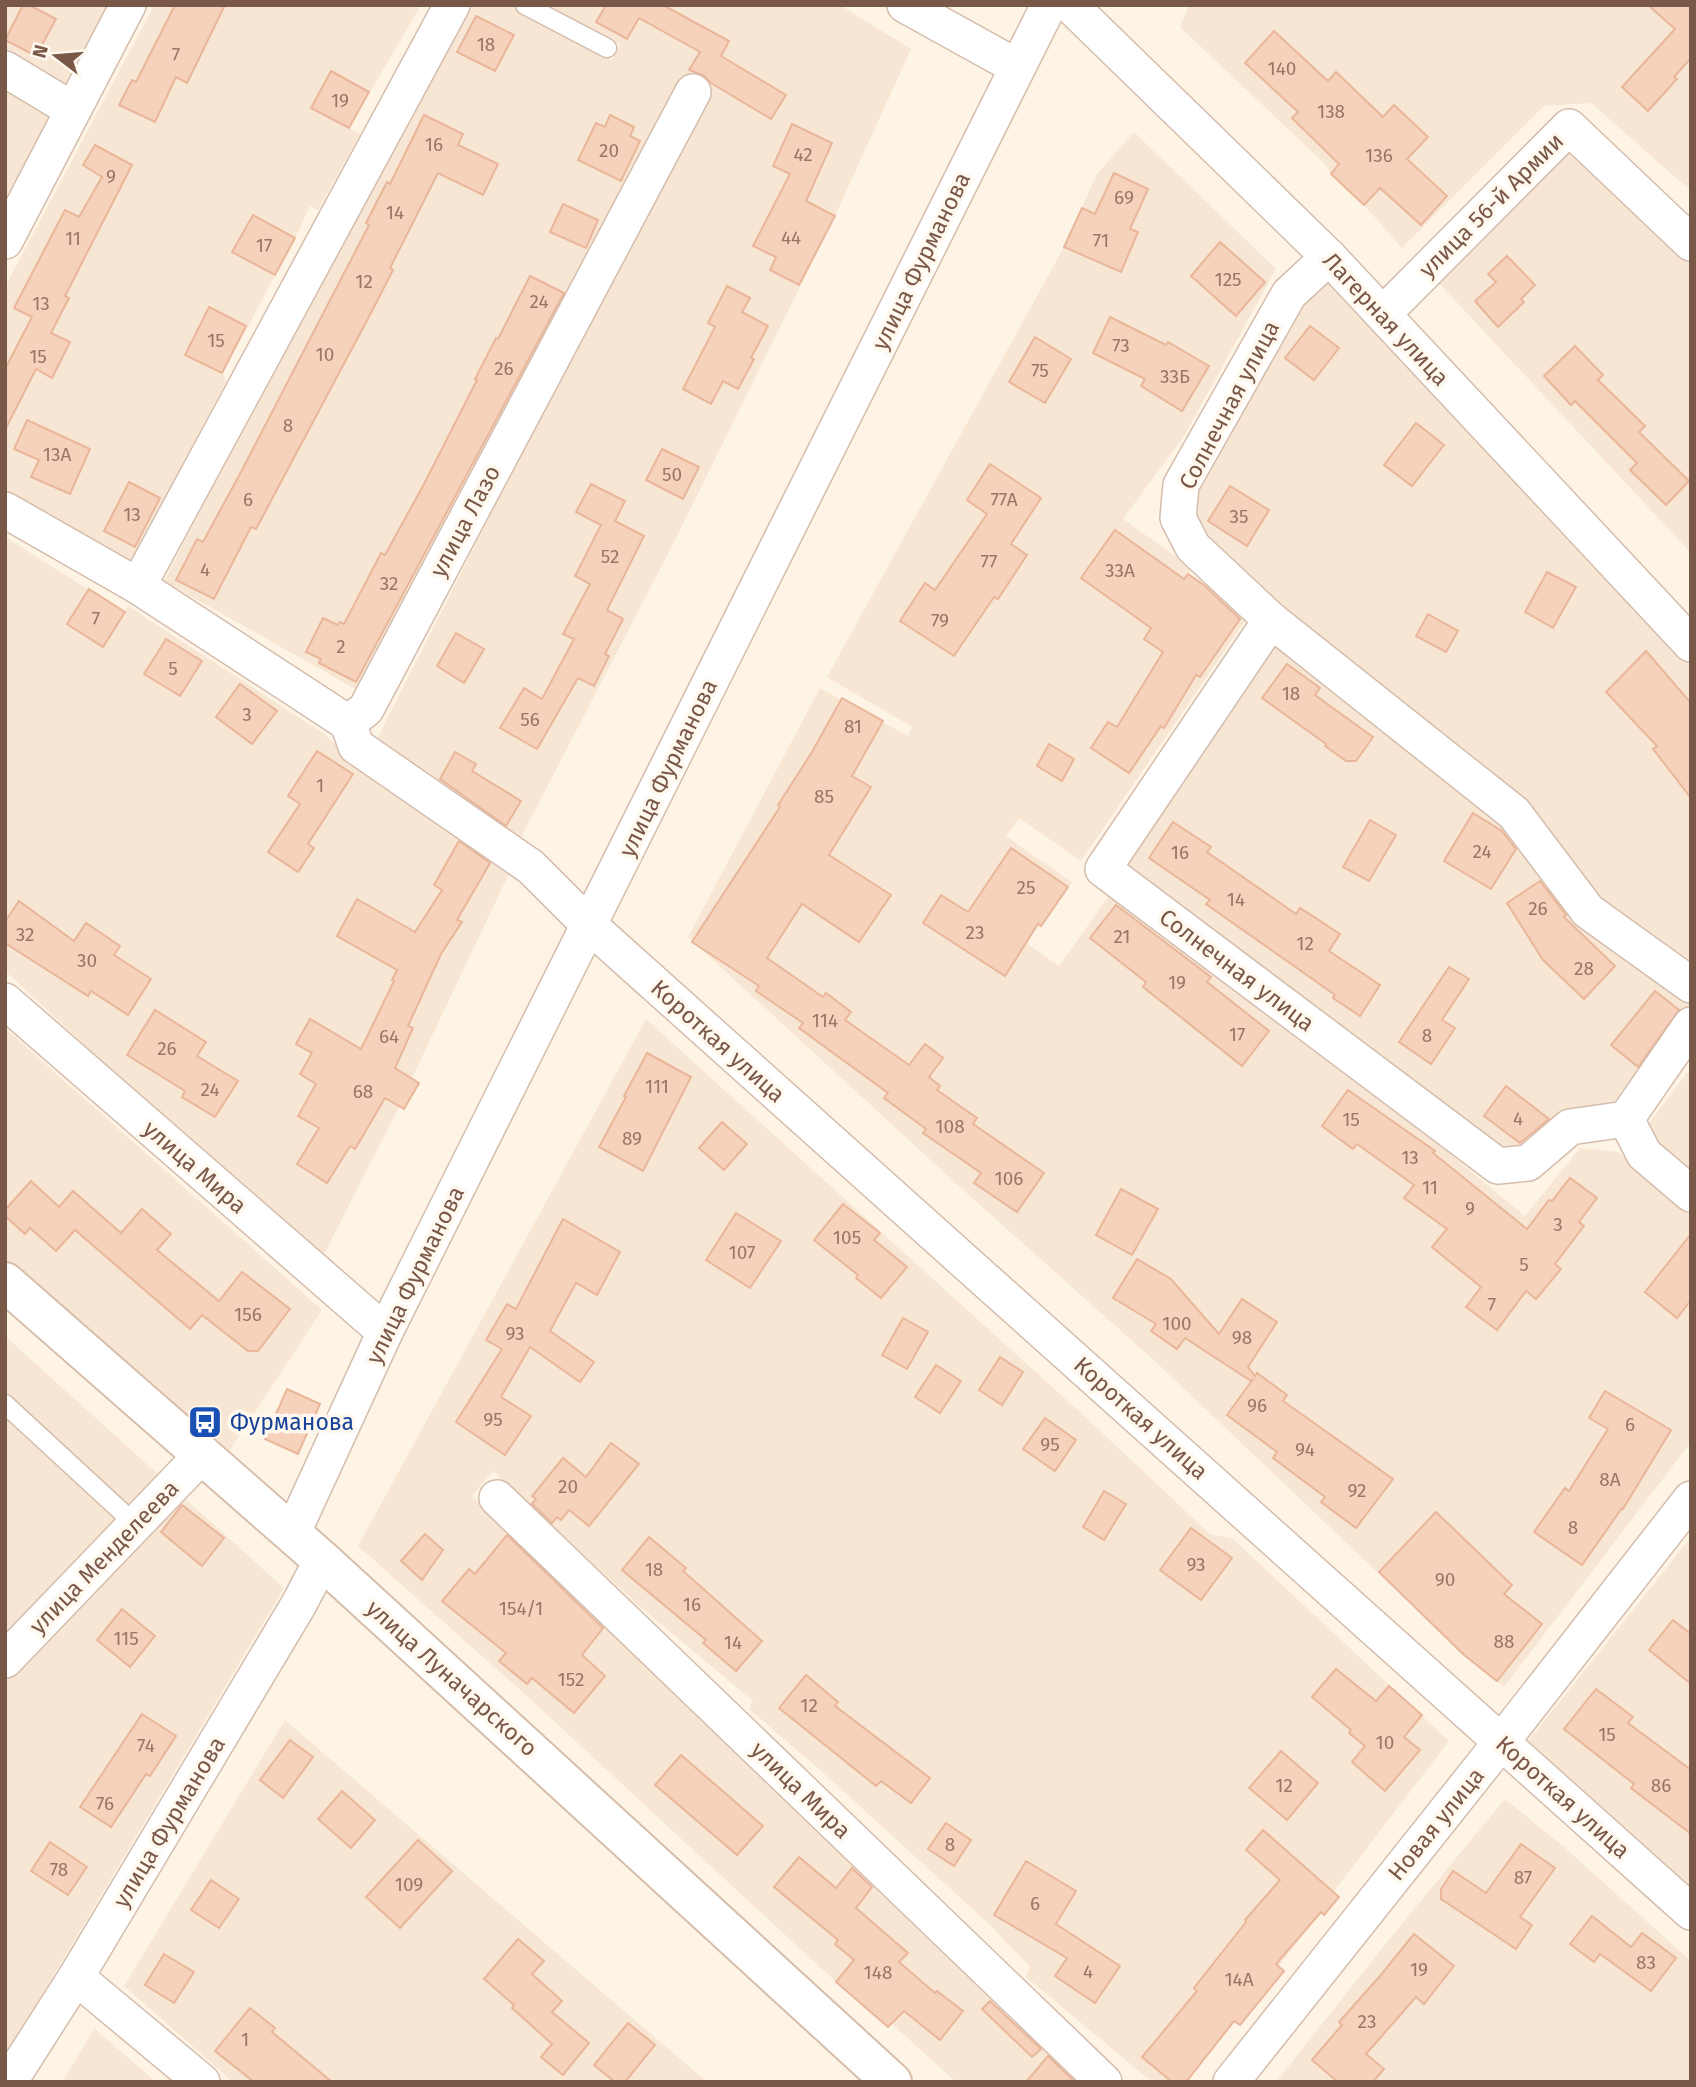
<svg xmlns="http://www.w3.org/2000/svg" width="1696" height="2087" font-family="'Fira Sans',sans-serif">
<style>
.residential{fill:#f7e6d3}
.building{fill:#f6d1bb;stroke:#eab69a;stroke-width:2}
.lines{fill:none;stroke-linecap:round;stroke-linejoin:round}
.service-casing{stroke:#d4bdad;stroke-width:21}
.minor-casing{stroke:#d4bdad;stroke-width:38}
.secondary-casing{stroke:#d7bdaa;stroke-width:42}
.service{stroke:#fff;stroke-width:18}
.minor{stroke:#fff;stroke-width:35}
.secondary{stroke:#fff;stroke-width:38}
.labels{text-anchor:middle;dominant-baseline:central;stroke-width:7;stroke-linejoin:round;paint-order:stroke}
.number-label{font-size:19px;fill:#997665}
.street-label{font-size:23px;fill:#7a5848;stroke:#fff8ee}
.transit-label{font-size:23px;fill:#164399;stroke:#fff8ee;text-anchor:start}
</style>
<rect width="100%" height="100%" fill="#fef4e6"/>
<g class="residential">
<path d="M5 5H119L73 97 5 58Z"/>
<path d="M154 5H421L349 128 360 134 318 210 310 206 295 238 223 373 226 382 129 565 5 496V287Z"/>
<path d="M463 5H509L612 60 620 45 545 5H840L911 49 835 216 673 544 516 847 370 753 704 92 359 691 164 581Z"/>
<path d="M1189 5H1691V191L1591 103 1544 106 1402 248 1364 205 1331 174 1326 165 1180 27Z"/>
<path d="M5 76 63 110 5 223Z"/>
<path d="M1134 132 1276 269 1184 436 1123 519 1192 568 1188 574 1249 615 1081 861 1019 818 1006 836 1073 883 1067 887 1041 926 984 888 973 905 1059 966 1111 893 1395 1109 1525 1216 1580 1148 1618 1152 1691 1210V1442L1504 1687 1454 1645 1157 1363 962 1189 688 937 820 688 908 736 912 727 827 677 1064 247 1097 174Z"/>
<path d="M1567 150 1691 262V553L1434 278Z"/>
<path d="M1321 280 1336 285 1691 659V971L1601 911 1536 811 1198 536 1187 510 1268 352Z"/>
<path d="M5 537 124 612 128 606 324 734 366 772 514 863 412 1078 419 1083 404 1109 399 1107 321 1260 294 1239 5 971Z"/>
<path d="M1272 637 1508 818 1691 999V1017L1620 1110 1524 1154 1496 1152 1128 876V851Z"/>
<path d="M646 1019 1081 1413 1210 1534 1233 1539 1449 1741 1334 1891 1340 1897 1324 1915 1320 1912 1279 1966 1284 1971 1240 2025 1235 2022 1186 2082H1152L1026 1977 1030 1967 989 1924 819 1769 749 1709 753 1701 638 1605 493 1471 472 1496 1091 2082H956L892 2024 888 2027 836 1982 529 1698 358 1546Z"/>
<path d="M5 1028 322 1310 224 1459 5 1258Z"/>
<path d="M1691 1068V1182L1652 1148 1646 1127Z"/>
<path d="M5 1336 284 1588 5 2057Z"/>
<path d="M1691 1537V1906L1526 1744Z"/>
<path d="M285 1720 707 2082H233L124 1986Z"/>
<path d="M1505 1799 1564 1847 1691 1961V2082H1276L1391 1937Z"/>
<path d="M95 2028V2029L156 2082H62Z"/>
</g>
<g class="building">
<path d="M23 5H29L56 19 36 56 5 40Z"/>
<path d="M175 5H225L187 83 176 77 155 122 119 105 132 80 136 82Z"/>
<path d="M606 5H663L729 41 721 56 786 95 771 119 711 83 703 75 689 70 700 52 639 18 627 39 596 22Z"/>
<path d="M1648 5H1691V58L1674 77 1677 79 1648 111 1622 87 1675 29Z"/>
<path d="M476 16 514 35 495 71 457 52Z"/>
<path d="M1274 31 1328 81 1336 72 1383 117 1394 105 1428 137 1407 159 1447 196 1421 225 1380 188 1364 205 1331 174 1339 164 1292 118 1298 112 1245 63Z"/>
<path d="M331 71 369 92 349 128 311 108Z"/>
<path d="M424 115 463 134 458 145 498 164 483 195 438 173 390 268 393 270 372 311 256 529 251 527 214 599 176 580 197 539 203 542 242 470 369 225 366 223 387 182 390 184Z"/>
<path d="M610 115 634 127 630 136 640 141 621 181 578 160 596 123 605 127Z"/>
<path d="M792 124 832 143 806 201 835 216 799 285 770 270 776 257 753 246 790 174 773 166Z"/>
<path d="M95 145 132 165 65 296 69 298 51 333 70 342 52 378 36 369 5 430V369L32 317 14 308 65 210 79 217 102 177 83 165Z"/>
<path d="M1114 173 1148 189 1130 229 1138 232 1121 272 1064 247 1082 208 1095 214Z"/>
<path d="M563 204 598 220 586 248 550 232Z"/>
<path d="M253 215 295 238 275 275 232 252Z"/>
<path d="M1220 242 1265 282 1236 316 1191 276Z"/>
<path d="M1507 256 1535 285 1521 299 1524 302 1498 327 1475 301 1496 282 1488 274Z"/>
<path d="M530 276 564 293 356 682 319 663 321 659 306 652 323 618 338 625 340 622 344 624 381 553 385 555 424 484 477 380 475 379 496 338 498 339Z"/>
<path d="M727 286 750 298 742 312 768 326 751 358 754 359 738 389 723 381 711 404 683 389 715 327 708 323Z"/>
<path d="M209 307 246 326 222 373 185 355Z"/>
<path d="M1110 317 1166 345 1168 342 1209 366 1182 411 1141 386 1145 379 1093 353Z"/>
<path d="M1310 326 1339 348 1314 380 1285 358Z"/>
<path d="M1035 337 1071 359 1045 403 1009 382Z"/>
<path d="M1575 346 1603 375 1598 380 1645 426 1639 432 1689 481 1666 505 1630 470 1637 463 1575 401 1571 405 1544 376Z"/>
<path d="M27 420 90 449 70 494 31 477 39 460 14 449Z"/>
<path d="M1416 423 1444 445 1412 486 1384 465Z"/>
<path d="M662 449 699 467 683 499 646 480Z"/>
<path d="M990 464 1041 498 1011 544 1027 555 998 599 994 597 954 656 900 621 925 583 935 590 987 514 967 500Z"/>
<path d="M129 482 160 498 135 547 104 531Z"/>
<path d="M591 484 625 501 615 521 644 536 607 610 623 619 605 654 609 656 594 686 578 678 537 749 500 728 524 688 542 699 574 639 563 634 590 584 575 576 601 525 576 512Z"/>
<path d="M1230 486 1269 510 1247 546 1208 521Z"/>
<path d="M1115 530 1184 579 1188 574 1204 585 1240 619 1200 677 1196 675 1164 728 1161 726 1129 773 1091 748 1108 722 1117 727 1163 652 1144 639 1151 628 1081 578Z"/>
<path d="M1547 572 1576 587 1553 628 1525 612Z"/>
<path d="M89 589 125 612 103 647 67 624Z"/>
<path d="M1428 614 1458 631 1446 652 1416 636Z"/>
<path d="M456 633 484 649 464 683 437 666Z"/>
<path d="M166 639 202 661 180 696 144 674Z"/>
<path d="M1646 651 1691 703V798L1653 749 1657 746 1606 692Z"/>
<path d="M1287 664 1320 688 1315 695 1373 737 1356 761H1346L1325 746 1326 744 1262 698Z"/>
<path d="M240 684 277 711 252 744 216 717Z"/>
<path d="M842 698 883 721 852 776 871 787 829 855 891 895 859 942 802 904 767 958 823 997 826 993 851 1012 845 1020 909 1065 925 1044 943 1058 929 1077 940 1086 937 1090 977 1118 973 1124 1044 1173 1017 1212 974 1183 981 1173 923 1133 926 1129 884 1098 888 1093 799 1028 803 1023 756 991 759 986 692 942 780 807 778 805 812 752Z"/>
<path d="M1049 744 1074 759 1062 781 1037 766Z"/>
<path d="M317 751 353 774 308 844 314 848 298 872 268 852 300 804 288 796Z"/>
<path d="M455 752 476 764 472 771 521 801 506 826 440 779Z"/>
<path d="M1473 813 1502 831 1516 849 1491 889 1444 861Z"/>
<path d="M1370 820 1396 835 1369 881 1343 867Z"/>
<path d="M1173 822 1211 847 1207 852 1296 914 1300 908 1340 934 1329 951 1380 985 1360 1016 1333 998 1335 995 1206 904 1210 900 1149 858Z"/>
<path d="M459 841 490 863 457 920 462 922 441 954 408 1026 413 1028 395 1068 419 1083 404 1109 385 1098 355 1149 350 1146 327 1183 297 1164 319 1128 298 1116 316 1084 300 1074 312 1053 296 1044 310 1019 361 1049 394 981 392 980 397 970 337 936 357 899 415 932 442 890 434 885Z"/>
<path d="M1011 848 1068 887 1041 926 1038 924 1005 976 923 923 941 895 968 912Z"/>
<path d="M1540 881 1566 915 1564 917 1615 966 1584 999 1543 960 1507 903Z"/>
<path d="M19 901 74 941 86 923 120 946 114 955 151 979 128 1015 91 991 88 996 5 943V922Z"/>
<path d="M1116 905 1211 977 1207 982 1269 1031 1242 1066 1143 987 1146 982 1090 938Z"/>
<path d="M1449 967 1469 979 1442 1020 1455 1028 1431 1064 1399 1042Z"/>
<path d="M1655 991 1679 1010 1638 1067 1611 1045Z"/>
<path d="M155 1010 206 1042 197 1056 238 1081 215 1117 182 1097 185 1091 127 1055Z"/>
<path d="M647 1053 691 1077 643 1171 599 1147 626 1097 624 1096Z"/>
<path d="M1506 1086 1549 1119 1520 1143 1484 1116Z"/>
<path d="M1348 1090 1435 1151 1433 1153 1527 1229 1549 1200 1552 1201 1570 1178 1597 1198 1579 1222 1584 1226 1555 1264 1561 1269 1536 1299 1526 1291 1497 1330 1466 1307 1481 1287 1432 1247 1447 1229 1404 1198 1414 1185 1357 1144 1353 1149 1322 1126Z"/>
<path d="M722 1122 747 1144 724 1170 699 1148Z"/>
<path d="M31 1181 59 1207 73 1191 121 1233 142 1209 171 1234 157 1250 219 1301 242 1272 290 1309 258 1351H248L202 1315 190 1329 75 1230 56 1251 30 1228 25 1234 5 1216V1210Z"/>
<path d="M1121 1189 1158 1209 1132 1255 1096 1235Z"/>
<path d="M843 1204 880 1233 874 1240 907 1267 881 1298 856 1278 858 1275 814 1240Z"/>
<path d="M736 1213 781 1241 750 1288 706 1260Z"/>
<path d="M563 1219 620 1252 597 1295 576 1283 550 1331 594 1362 580 1382 530 1347 501 1397 531 1416 505 1455 456 1422 502 1349 486 1340 507 1304 516 1309Z"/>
<path d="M1691 1234V1300L1677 1318 1645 1292Z"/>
<path d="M1137 1259 1171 1279 1219 1334 1242 1299 1277 1322 1248 1367 1255 1376 1257 1373 1287 1395 1283 1401 1393 1479 1356 1528 1321 1502 1325 1497 1273 1458 1277 1452 1227 1415 1253 1379 1251 1381 1185 1338 1177 1349 1151 1331 1156 1324 1113 1298Z"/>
<path d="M903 1318 928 1332 907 1369 882 1355Z"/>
<path d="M1000 1357 1023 1372 1002 1405 979 1390Z"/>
<path d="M936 1365 961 1381 940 1413 915 1397Z"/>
<path d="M287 1389 320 1404 298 1454 265 1439Z"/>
<path d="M1605 1391 1671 1430 1623 1509 1622 1508 1582 1565 1534 1532 1565 1488 1569 1491 1608 1429 1589 1418Z"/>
<path d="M1045 1418 1076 1440 1055 1471 1023 1449Z"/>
<path d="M611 1443 639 1464 589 1526 569 1510 561 1520 557 1517 552 1523 532 1504 536 1499 532 1496 563 1458 586 1477Z"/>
<path d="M1104 1491 1126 1504 1104 1540 1083 1527Z"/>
<path d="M182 1505 224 1538 202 1566 161 1532Z"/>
<path d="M1436 1512 1512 1585 1504 1594 1542 1624 1497 1681 1464 1655 1379 1572Z"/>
<path d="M1191 1528 1232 1558 1201 1600 1160 1570Z"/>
<path d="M425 1534 443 1550 422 1580 401 1561Z"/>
<path d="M507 1535 603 1628 582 1655 605 1676 574 1713 532 1678 527 1684 499 1661 506 1653 442 1601 469 1569 475 1574Z"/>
<path d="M649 1537 686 1568 683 1571 762 1641 736 1671 703 1643 706 1640 622 1570Z"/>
<path d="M122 1609 155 1636 130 1667 97 1640Z"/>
<path d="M1673 1620 1691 1634V1684L1649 1650Z"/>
<path d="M1336 1669 1376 1701 1389 1686 1422 1715 1404 1737 1420 1750 1385 1791 1352 1762 1365 1746 1349 1733 1351 1730 1312 1697Z"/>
<path d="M806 1675 838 1702 835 1706 930 1778 911 1803 881 1781 876 1786 779 1708Z"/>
<path d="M1596 1689 1633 1717 1628 1723 1691 1770V1834L1631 1788 1634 1784 1564 1729Z"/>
<path d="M142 1714 176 1736 150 1776 146 1774 111 1827 80 1807Z"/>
<path d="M290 1740 313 1757 283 1798 260 1780Z"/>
<path d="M1281 1751 1318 1783 1287 1820 1249 1788Z"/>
<path d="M681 1755 763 1826 737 1855 655 1785Z"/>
<path d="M342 1791 375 1820 351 1848 318 1819Z"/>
<path d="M946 1823 971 1840 954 1866 928 1849Z"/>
<path d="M1263 1830 1339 1897 1324 1915 1321 1912 1276 1964 1284 1971 1240 2025 1234 2021 1186 2082H1172L1142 2057 1197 1991 1194 1988 1246 1922 1245 1920 1280 1880 1246 1850Z"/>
<path d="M418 1840 452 1871 400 1928 366 1897Z"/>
<path d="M50 1842 87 1867 68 1895 31 1871Z"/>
<path d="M1521 1844 1555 1868 1520 1917 1532 1925 1516 1949 1441 1899V1889L1453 1871 1486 1893Z"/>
<path d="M799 1857 836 1888 852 1868 872 1887 856 1908 908 1953 899 1962 935 1993 937 1991 963 2011 940 2040 904 2011 888 2027 836 1982 854 1960 835 1944 838 1940 774 1887Z"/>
<path d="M1026 1861 1076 1891 1056 1924 1120 1966 1095 2003 1055 1976 1067 1958 994 1915Z"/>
<path d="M211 1880 239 1899 219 1928 191 1910Z"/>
<path d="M1592 1916 1631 1947 1642 1933 1676 1958 1651 1991 1600 1954 1594 1962 1570 1944Z"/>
<path d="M1414 1934 1454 1966 1424 2004 1416 1997 1366 2054 1384 2069 1373 2082H1338L1312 2060 1342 2025 1339 2022 1380 1976Z"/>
<path d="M518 1939 544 1961 532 1974 562 2001 552 2012 589 2043 563 2075 541 2057 552 2044 512 2008 514 2005 484 1979Z"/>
<path d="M164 1954 194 1972 174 2003 145 1985Z"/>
<path d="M990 2001 1041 2049 1032 2057 982 2009Z"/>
<path d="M250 2008 275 2028 272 2032 332 2082H254L215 2051Z"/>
<path d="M628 2023 655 2045 625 2082H615L594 2065Z"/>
<path d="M1048 2056 1075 2082H1026Z"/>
</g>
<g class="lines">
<g class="service-casing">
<g id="service">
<path d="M525 5 607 48"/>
<path d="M5 1404 135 1524"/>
</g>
</g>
<g class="minor-casing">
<g id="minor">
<path d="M905 5 1017 67"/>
<path d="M1070 5 1329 257 1691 644"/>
<path d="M5 69 73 110"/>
<path d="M5 241 128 5"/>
<path d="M1329 257 1289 294 1181 485 1178 518 1193 547 1271 620 1514 813 1588 911 1691 985"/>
<path d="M1383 314 1569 127 1691 243"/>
<path d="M5 510 138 586 348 723 366 709 693 92"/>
<path d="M138 586 452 5"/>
<path d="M1271 620 1103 869 1498 1166 1528 1163 1570 1127 1626 1119"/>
<path d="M348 723 356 746 531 867 590 926 1691 1912"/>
<path d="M5 1001 385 1332"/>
<path d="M1691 1025 1626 1119 1644 1154 1691 1194"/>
<path d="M497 1498 1104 2082"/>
<path d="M292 1534 385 1332 1049 5"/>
<path d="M5 1660 202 1455"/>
<path d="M76 1977 202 2082"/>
<path d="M9 2082 76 1977 299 1604 322 1560"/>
<path d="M1231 2082 1502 1741 1691 1499"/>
</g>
</g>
<g class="secondary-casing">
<path id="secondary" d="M5 1282 322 1560 892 2082"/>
</g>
<use href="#service" class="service"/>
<use href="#minor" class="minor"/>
<use href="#secondary" class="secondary"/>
</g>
<defs>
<g id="bus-square" transform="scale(1.75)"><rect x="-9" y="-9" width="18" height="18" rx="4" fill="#1a4fb4" stroke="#fff8ee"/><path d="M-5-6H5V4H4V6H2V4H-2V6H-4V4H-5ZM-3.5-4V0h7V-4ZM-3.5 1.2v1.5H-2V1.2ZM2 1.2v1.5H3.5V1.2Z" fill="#fff"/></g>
</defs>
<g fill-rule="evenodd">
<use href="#bus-square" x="205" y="1422"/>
</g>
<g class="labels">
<g class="number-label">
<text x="486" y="44">18</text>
<text x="176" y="54">7</text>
<text x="1282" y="68">140</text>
<text x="340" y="100">19</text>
<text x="1331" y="111">138</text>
<text x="434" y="144">16</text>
<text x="609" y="150">20</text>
<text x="803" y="154">42</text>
<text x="1379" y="155">136</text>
<text x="111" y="176">9</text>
<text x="1124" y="197">69</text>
<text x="395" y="212">14</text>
<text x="791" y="237">44</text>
<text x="73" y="238">11</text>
<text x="1101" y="240">71</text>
<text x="264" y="245">17</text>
<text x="1228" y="279">125</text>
<text x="364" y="281">12</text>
<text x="539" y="301">24</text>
<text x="41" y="303">13</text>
<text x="216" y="340">15</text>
<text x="1121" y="345">73</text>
<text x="325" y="354">10</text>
<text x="38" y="356">15</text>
<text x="504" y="368">26</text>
<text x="1040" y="370">75</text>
<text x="1175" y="376">33Б</text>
<text x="288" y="425">8</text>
<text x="57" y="454">13А</text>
<text x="672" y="474">50</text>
<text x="248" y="499">6</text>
<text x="1004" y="499">77А</text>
<text x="132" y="514">13</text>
<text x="1239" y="516">35</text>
<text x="610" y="556">52</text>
<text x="989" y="561">77</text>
<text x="205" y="569">4</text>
<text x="1120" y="570">33А</text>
<text x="389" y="583">32</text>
<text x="96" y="618">7</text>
<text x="940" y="620">79</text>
<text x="341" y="646">2</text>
<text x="173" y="668">5</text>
<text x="1291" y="693">18</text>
<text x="247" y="714">3</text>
<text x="530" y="719">56</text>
<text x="853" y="726">81</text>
<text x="320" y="785">1</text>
<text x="824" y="796">85</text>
<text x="1482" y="851">24</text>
<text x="1180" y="852">16</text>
<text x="1026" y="887">25</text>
<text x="1236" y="899">14</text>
<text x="1538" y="908">26</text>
<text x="975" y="932">23</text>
<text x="25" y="934">32</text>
<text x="1122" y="936">21</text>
<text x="1305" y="943">12</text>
<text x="87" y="960">30</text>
<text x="1584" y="968">28</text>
<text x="1177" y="982">19</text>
<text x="825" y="1020">114</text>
<text x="1237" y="1034">17</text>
<text x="1427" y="1035">8</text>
<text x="389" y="1036">64</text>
<text x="167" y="1048">26</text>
<text x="657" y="1086">111</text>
<text x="210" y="1089">24</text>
<text x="363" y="1091">68</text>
<text x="1518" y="1118">4</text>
<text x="1351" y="1119">15</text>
<text x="950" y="1126">108</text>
<text x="632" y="1138">89</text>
<text x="1410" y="1157">13</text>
<text x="1009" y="1178">106</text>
<text x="1430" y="1187">11</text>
<text x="1470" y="1208">9</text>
<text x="1558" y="1224">3</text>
<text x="847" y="1237">105</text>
<text x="742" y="1252">107</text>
<text x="1524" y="1264">5</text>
<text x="1492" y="1304">7</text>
<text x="248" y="1314">156</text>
<text x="1177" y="1323">100</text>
<text x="515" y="1333">93</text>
<text x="1242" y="1337">98</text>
<text x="1257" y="1405">96</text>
<text x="493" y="1419">95</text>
<text x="1630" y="1424">6</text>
<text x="1050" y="1444">95</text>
<text x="1305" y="1449">94</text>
<text x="1610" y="1479">8А</text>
<text x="568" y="1486">20</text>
<text x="1357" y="1490">92</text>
<text x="1573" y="1527">8</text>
<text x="1196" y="1564">93</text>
<text x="654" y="1569">18</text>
<text x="1445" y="1579">90</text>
<text x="692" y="1604">16</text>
<text x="521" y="1608">154/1</text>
<text x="126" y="1638">115</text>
<text x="1504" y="1641">88</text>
<text x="733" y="1642">14</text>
<text x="571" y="1679">152</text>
<text x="809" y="1705">12</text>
<text x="1607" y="1734">15</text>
<text x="1385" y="1742">10</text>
<text x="146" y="1745">74</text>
<text x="1284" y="1785">12</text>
<text x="1661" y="1785">86</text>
<text x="105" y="1803">76</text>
<text x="950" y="1844">8</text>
<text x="59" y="1869">78</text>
<text x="1523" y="1877">87</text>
<text x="409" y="1884">109</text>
<text x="1035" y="1903">6</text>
<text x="1646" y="1962">83</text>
<text x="1419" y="1969">19</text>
<text x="1088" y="1971">4</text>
<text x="878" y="1972">148</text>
<text x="1239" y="1979">14А</text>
<text x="1367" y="2021">23</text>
<text x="245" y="2039">1</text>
</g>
<g class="street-label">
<text transform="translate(1491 205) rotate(-45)">улица 56-й Армии</text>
<text transform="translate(921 261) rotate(-64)">улица Фурманова</text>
<text transform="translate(1386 319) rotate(47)">Лагерная улица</text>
<text transform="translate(1229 405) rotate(-62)">Солнечная улица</text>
<text transform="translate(465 521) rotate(-62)">улица Лазо</text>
<text transform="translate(668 768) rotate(-64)">улица Фурманова</text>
<text transform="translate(1237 970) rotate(37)">Солнечная улица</text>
<text transform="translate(718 1041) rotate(42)">Короткая улица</text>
<text transform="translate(195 1167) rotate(41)">улица Мира</text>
<text transform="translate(415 1275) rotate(-64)">улица Фурманова</text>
<text transform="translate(1141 1418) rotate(42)">Короткая улица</text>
<text transform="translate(104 1557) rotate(-46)">улица Менделеева</text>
<text transform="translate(452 1678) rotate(42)">улица Луначарского</text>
<text transform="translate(801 1790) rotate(44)">улица Мира</text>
<text transform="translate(1563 1797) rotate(42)">Короткая улица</text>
<text transform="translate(169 1822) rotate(-59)">улица Фурманова</text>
<text transform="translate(1436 1824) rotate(-51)">Новая улица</text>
</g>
<g class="transit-label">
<text x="230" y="1422">Фурманова</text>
</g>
</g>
<rect width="1696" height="2087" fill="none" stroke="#7a5848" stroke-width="14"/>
<g transform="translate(56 56) rotate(286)" stroke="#fff8ee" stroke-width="5" paint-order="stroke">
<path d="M0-5L12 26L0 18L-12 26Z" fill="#7a5848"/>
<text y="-10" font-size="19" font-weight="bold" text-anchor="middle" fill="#7a5848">N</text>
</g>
</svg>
